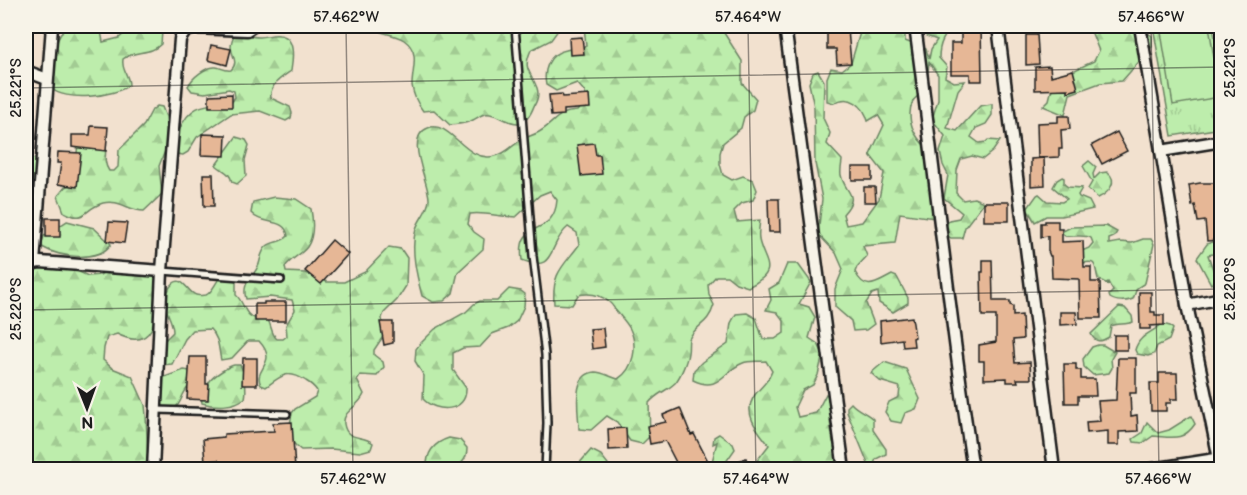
<svg xmlns="http://www.w3.org/2000/svg" width="1247" height="495" font-family="'Balsamiq Sans',sans-serif">
<style>
.forest{fill:url(#forest-firs);stroke:#6c8464;stroke-width:1.5}
.park{fill:url(#park-tufts);stroke:#6c8464;stroke-width:1.5}
.pitch{fill:#bdedac;stroke:#6c8464;stroke-width:1.5}
.building{fill:#e6b796;stroke:#1c1c1c;stroke-width:1.5}
.lines{fill:none;stroke-linecap:round;stroke-linejoin:round}
.service-casing{stroke:#1c1c1c;stroke-width:10}
.minor-casing{stroke:#1c1c1c;stroke-width:15}
.service{stroke:#f7f3e8;stroke-width:5}
.minor{stroke:#f7f3e8;stroke-width:10}
.ticks{fill:none;stroke:#1c1c1c;stroke-width:1.5;stroke-opacity:0.45}
.neatline{fill:none;stroke:#1c1c1c;stroke-width:2}
.ticks-label{font-size:15px;text-anchor:middle;fill:#1c1c1c}
</style>
<defs>
<pattern id="forest-firs" width="22" height="20" patternUnits="userSpaceOnUse" patternTransform="scale(1.5)"><rect width="22" height="20" fill="#bdedac"/><path d="M5 1l3.5 6h-7zM16 11l3.5 6h-7z" fill="#a2cb93"/></pattern>
<pattern id="park-tufts" width="24" height="20" patternUnits="userSpaceOnUse" patternTransform="scale(1.5)"><rect width="24" height="20" fill="#bdedac"/><path d="M3 7l-1-3M5 7V3M7 7l1-3M15 17l-1-3M17 17v-4M19 17l1-3" fill="none" stroke="#a2cb93"/></pattern>
</defs>
<rect width="100%" height="100%" fill="#f2e1cf"/>
<filter id="ink" filterUnits="userSpaceOnUse"><feTurbulence type="fractalNoise" baseFrequency=".0167" numOctaves="2"/><feDisplacementMap in="SourceGraphic" scale="12" xChannelSelector="R" yChannelSelector="G"/><feConvolveMatrix kernelMatrix="1 2 1 2 8 2 1 2 1" color-interpolation-filters="sRGB"/></filter>
<g filter="url(#ink)">
<g class="forest">
<path d="M66 26H102L101 31 103 42 119 38 133 26H159L162 32 161 44C151 55 134 50 123 59 121 70 129 75 129 85 115 97 64 102 51 88 52 65 51 45 66 26Z"/>
<path d="M378 26H561L551 40 531 50C522 70 531 71 537 88 539 94 537 101 534 106 521 141 502 111 485 114 480 115 477 118 473 120 466 124 457 124 450 125L434 110 423 111C417 103 413 95 412 85 412 69 421 52 404 40 398 36 388 34 381 32Z"/>
<path d="M584 26H723L724 33 742 61V83L756 99 753 110 744 117 741 128 723 143 720 153V164L723 175 732 180 743 176 753 180 757 190 753 200 742 203 734 211 737 222 760 220C759 227 758 233 759 240 764 263 781 271 748 287L736 283 727 276H716L708 285 709 295 714 305C708 326 696 324 689 339 688 343 689 348 688 353 687 361 681 376 675 383 667 391 657 393 649 403L650 436 642 444 630 441 617 422 607 416 591 430 579 429C579 413 570 374 595 372 602 372 611 377 618 379 634 369 638 346 630 329 627 323 622 318 618 313 615 310 613 305 609 302 600 294 588 293 578 295L572 305 554 304C552 272 562 268 579 245L577 233 568 227C547 244 557 274 522 260 516 217 554 239 557 200L550 191 540 195 516 217C500 217 485 212 470 214L468 224 474 232 484 239 483 249 458 272 453 293 444 301 433 302 422 296C417 277 410 249 416 229 419 219 428 211 429 200 430 183 403 137 428 128 451 119 465 164 495 156 505 154 511 147 518 142 525 137 532 136 539 132 555 123 556 112 577 111L585 102V92L577 83 556 91 546 85C543 70 549 53 566 50 573 48 579 48 586 46Z"/>
<path d="M867 26H905V41L926 49 929 59 931 49 937 40 926 36 921 26H928L929 30 939 32 953 26C944 36 939 43 939 58L947 67 945 77 954 82 965 81 958 90 947 128 957 131 980 106 992 104V115L986 124 976 128 971 137 979 143 986 142 988 140 1000 141 993 151 983 159 972 156 961 159 957 170 956 193 963 200 974 198 984 202 965 227 962 238H951L948 236 946 226 949 220 959 218 962 213 944 198 948 175 943 165 940 152 945 136 934 122 933 116 938 100V75L929 62C928 71 928 82 923 90 921 95 915 97 913 101 905 118 914 138 928 148L926 158 937 176 934 218 900 213 895 243 863 246 867 256 857 267 855 272C866 293 876 283 892 275L897 277 908 298V303L893 312 879 303 878 292 872 294 866 303 874 324 866 330 853 331 851 321 835 307V289L843 269 836 253 818 234 822 199 815 163 814 107 809 83 813 73 818 71 824 81 823 118 830 133 827 144 842 160C842 164 840 170 841 175 845 194 861 194 843 214L846 225 862 222 879 199 884 173 870 155 884 125 878 115 868 121C864 106 850 93 834 103L827 101V78L831 68 842 70 851 63 861 29Z"/>
<path d="M1089 26H1139L1152 36V47L1122 81 1100 83 1070 94 1065 115 1043 106 1049 100 1054 80 1094 61 1099 51Z"/>
<path d="M235 33C243 34 251 37 259 37 266 37 272 34 279 35 296 36 293 59 291 71 281 78 269 85 271 98L290 107 292 113 291 118 286 121 260 111 231 114 197 137 188 152 183 155 177 154C174 146 176 139 179 131 190 103 205 105 232 102L235 97 234 91 229 89 205 93 192 91 188 86C192 78 206 66 216 67 222 68 225 71 231 70 239 62 232 57 231 47 231 42 233 37 235 33Z"/>
<path d="M157 106 162 107 166 117 167 134 165 151 159 166 162 194 144 211C129 211 119 199 103 203 84 208 86 224 64 212L58 196 65 187 74 182 78 143 106 145C106 155 103 162 109 171H114L118 167 119 150 144 125 152 110Z"/>
<path d="M236 137 246 140 249 145 245 160 246 176 237 184 232 182C230 172 223 171 216 165Z"/>
<path d="M26 157C41 158 52 170 45 186 42 193 36 199 34 206 29 221 27 238 27 253L37 259 68 267 88 276 100 275 109 269 153 270 160 278C157 304 160 356 117 334L107 337 104 348 103 360 112 368 132 376 145 405 146 415 148 460 146 469H29L26 459V325L33 309 26 299Z"/>
<path d="M1089 161 1096 167 1093 174 1094 179 1100 173 1107 172C1119 181 1109 193 1098 198L1088 189 1092 182 1083 166Z"/>
<path d="M1062 177 1064 178V184L1068 187 1082 188 1078 195 1079 197 1089 201 1093 209 1062 216H1046L1035 222 1027 209 1037 195 1039 194 1047 201 1062 202 1067 199 1053 187 1057 180Z"/>
<path d="M274 197 296 199 311 209C313 220 314 237 307 247 301 255 291 258 285 267L286 272 305 273 327 282H344L365 272 389 247 401 249 407 258 406 286 397 300 384 313 382 318 384 335 374 350V355L383 362 384 367 377 376 360 375 357 380 364 394C359 407 342 411 344 424 347 442 362 434 373 443L371 449 360 452 331 449 301 450 296 446 293 442 290 425 292 413 295 409 315 397 317 391C314 386 311 384 306 381 288 369 282 375 266 387L261 385C252 368 280 364 259 341H248L232 358 221 360C218 348 220 339 210 329L193 330 185 339 172 364 161 365V344L173 332C173 320 164 311 165 300 166 296 168 291 170 287 182 271 187 293 196 295 198 296 204 295 206 295 213 292 215 282 221 277H236V295C244 302 244 314 252 317 256 319 263 319 268 320 272 327 271 334 277 339H283L287 336 286 325 295 310 292 300 270 297 246 299C241 281 254 278 259 264 261 258 261 251 267 246 273 241 282 243 288 236 285 217 262 226 251 213L253 202Z"/>
<path d="M67 221 94 228 111 244C99 263 59 257 42 247V242L44 236Z"/>
<path d="M1106 226 1117 232 1114 237 1109 239V244L1120 242 1132 243 1143 239H1151L1154 244 1145 283 1137 288 1133 299C1126 302 1116 302 1110 298L1109 295 1113 291 1108 282 1106 283 1109 285 1098 279C1094 264 1098 259 1078 264L1082 251 1089 248 1093 243 1091 238C1086 234 1073 237 1065 236L1061 232 1071 227Z"/>
<path d="M1212 242 1221 245V252L1208 255 1215 275 1221 273 1222 278 1219 277 1211 284 1197 258 1207 244Z"/>
<path d="M787 264H798L811 282 799 304 809 307 815 317 809 338 818 344 823 354 818 375 813 385 803 390 795 407 798 417 816 413 826 394 834 401 836 412 830 421 833 442 840 450 838 469H757L756 462 769 445C759 432 743 415 753 398 759 387 767 385 772 371L766 361C760 362 749 360 743 363 722 371 720 393 693 380L694 370 702 362 728 344 731 323 736 314 747 313 756 318 763 339H775L784 333V321L777 312 766 310 771 300 769 289 779 283Z"/>
<path d="M509 289 521 291 525 294 524 306 517 321 508 328 492 334 480 347 463 348 453 353V370L466 388C467 413 436 413 423 399L424 376 415 361 416 349 419 345 435 329 466 312 474 304 480 301H497Z"/>
<path d="M1119 307 1125 308 1132 316 1133 322C1125 325 1118 323 1111 326L1109 337C1101 342 1095 343 1091 334Z"/>
<path d="M1162 324 1170 326 1173 329 1169 340 1157 346 1154 354 1148 356 1137 354 1135 350C1139 335 1152 333 1162 324Z"/>
<path d="M1098 345H1103L1115 352 1111 359 1112 368 1109 373 1093 375 1084 367 1083 359 1092 347Z"/>
<path d="M884 362 906 369 920 399 916 409 905 413 901 423 891 421 885 412 889 402 899 397 900 387 880 381 871 373Z"/>
<path d="M234 365H240C245 372 247 390 245 398 234 407 215 407 202 403L201 397C207 390 206 386 210 381 213 376 229 366 234 365Z"/>
<path d="M184 370 190 371 195 377C191 383 186 389 183 395 179 405 177 409 165 410L161 407 159 379Z"/>
<path d="M851 403C858 411 866 412 873 419V430L886 449V454L876 459 874 464 866 467 869 466 847 412V407Z"/>
<path d="M1191 416 1195 424C1183 442 1171 437 1153 436L1143 443 1134 442 1133 439 1142 433 1147 422 1158 433 1169 430Z"/>
<path d="M719 434 733 444 735 449 721 469 710 470 717 442 713 444 714 437Z"/>
<path d="M449 438 460 440 467 448C467 471 445 470 427 469 426 454 433 443 449 438Z"/>
<path d="M591 450 601 455 608 464 606 469H578L577 466Z"/>
</g>
<path class="park" d="M1153 26H1213L1221 76V128L1172 136Z"/>
<path class="pitch" d="M1160 26H1209L1220 97 1173 105Z"/>
<g class="building">
<path d="M827 26H843L844 30H848L851 63 837 64 836 49H827Z"/>
<path d="M961 26H981L982 81H970V74H951V43H961Z"/>
<path d="M1026 35H1037L1039 64 1026 65Z"/>
<path d="M582 37 584 54 570 55 569 38Z"/>
<path d="M211 45 231 49 227 65 208 60Z"/>
<path d="M1050 66 1051 76 1073 70 1078 89 1068 92V89L1035 90V67Z"/>
<path d="M232 94V107H209V95Z"/>
<path d="M562 94 563 97 589 95 590 108 564 110V115L551 116 549 95Z"/>
<path d="M1058 116H1069L1070 129 1061 130 1062 149H1059V157L1038 158 1037 123 1058 122Z"/>
<path d="M91 126 108 127 106 151 72 147V135H90Z"/>
<path d="M1117 132 1127 151 1102 164 1092 145Z"/>
<path d="M202 134 226 135 225 156 201 155Z"/>
<path d="M594 143 596 155H600L602 174 581 176 577 145Z"/>
<path d="M58 152 81 153 77 187 58 184 61 163H57Z"/>
<path d="M1044 158 1045 185 1031 186V159Z"/>
<rect x="852" y="167" width="20" height="13"/>
<path d="M203 174H213L214 206H204Z"/>
<path d="M1200 183H1221V195H1215L1219 240 1207 241 1205 221 1198 222 1195 205 1192 206 1189 185Z"/>
<path d="M864 187H875L876 202H864Z"/>
<path d="M768 199H779L780 232H769Z"/>
<rect x="984" y="202" width="25" height="19"/>
<rect x="46" y="218" width="14" height="19"/>
<path d="M1045 221H1058V229H1062V242L1083 241 1084 267H1091V282H1100L1101 318H1080L1079 279 1052 278 1051 256H1050L1048 251V236L1041 237V223H1045Z"/>
<path d="M109 222 127 223 124 243 107 241Z"/>
<path d="M332 240 348 254 321 284 305 271Z"/>
<path d="M983 260H992L993 301H1010V305L1013 306V316L1022 315 1023 339 1013 340 1015 363 1030 362 1031 379H1017L1018 382H1007V378L984 379V361H979V345L996 342V316H982L981 272H983Z"/>
<path d="M1139 292H1151V312H1155V315H1164V325L1150 326V329H1140Z"/>
<path d="M264 302H286V321H255V304H264Z"/>
<path d="M1060 312H1076L1077 324 1060 325Z"/>
<path d="M912 317 915 337 913 338 914 346 903 347 902 339 881 342 880 321Z"/>
<path d="M380 322H393V343L384 345Z"/>
<path d="M603 328 605 347 592 349 590 329Z"/>
<rect x="1114" y="335" width="13" height="15"/>
<path d="M190 357H206V384H209L208 400 187 399Z"/>
<path d="M243 358H257V385H242Z"/>
<path d="M1118 358H1136V393H1130L1131 416 1137 415 1138 431 1119 432V445H1108V431L1087 433 1086 422 1100 421 1098 401 1116 400Z"/>
<path d="M1064 364H1076V370H1081V379H1095L1096 396H1078V403H1065Z"/>
<path d="M1159 373H1177L1178 399H1171V403H1166V411H1151L1150 383H1159Z"/>
<path d="M680 408 691 435 694 434 710 465 700 470H680L665 441 650 444 647 426 666 422 663 415Z"/>
<path d="M292 422 295 470H219L218 460 205 461 203 439 224 437V434L274 431 273 423Z"/>
<path d="M626 428 627 449 609 450 608 429Z"/>
<path d="M746 458 750 470H718V469Z"/>
</g>
<g class="lines">
<g class="service-casing">
<g id="service">
<path d="M515 26 533 256 545 355 547 423 545 470"/>
<path d="M162 271 281 280"/>
<path d="M157 410 287 414"/>
</g>
</g>
<g class="minor-casing">
<g id="minor">
<path d="M785 26 844 470"/>
<path d="M915 26C935 173 950 322 973 470"/>
<path d="M998 26 1054 470"/>
<path d="M1140 26 1187 305 1219 459"/>
<path d="M26 71 47 79"/>
<path d="M1161 151 1222 141"/>
<path d="M34 263 52 26"/>
<path d="M26 270 34 263 40 262 162 271"/>
<path d="M1187 305 1222 298"/>
<path d="M153 470 162 271 180 39 185 32 194 28 247 30 253 26"/>
<path d="M1146 470 1222 458"/>
</g>
</g>
<use href="#service" class="service"/>
<use href="#minor" class="minor"/>
</g>
</g>
<path class="ticks" d="M346 26 353 470M748 26 756 470M1151 26 1159 470M26 88 1222 67M26 310 1222 289"/>
<rect width="1247" height="495" fill="none" stroke="#f7f3e8" stroke-width="66"/>
<g transform="translate(87 408) rotate(179)" stroke="#f7f3e8" stroke-width="4.5" paint-order="stroke">
<path d="M0-4.5L10 22L0 15L-10 22Z" fill="#1c1c1c"/>
<text y="-9" font-size="16" font-weight="bold" text-anchor="middle" fill="#1c1c1c">N</text>
</g>
<rect x="33" y="33" width="1181" height="429" class="neatline"/>
<g class="ticks-label">
<text x="346" y="22">57.462°W</text>
<text x="748" y="22">57.464°W</text>
<text x="1151" y="22">57.466°W</text>
<text transform="translate(1230 68) rotate(-90)" y="5">25.221°S</text>
<text transform="translate(16 88) rotate(-90)" y="5">25.221°S</text>
<text transform="translate(1230 289) rotate(-90)" y="5">25.220°S</text>
<text transform="translate(16 309) rotate(-90)" y="5">25.220°S</text>
<text x="353" y="484">57.462°W</text>
<text x="756" y="484">57.464°W</text>
<text x="1158" y="484">57.466°W</text>
</g>
</svg>
